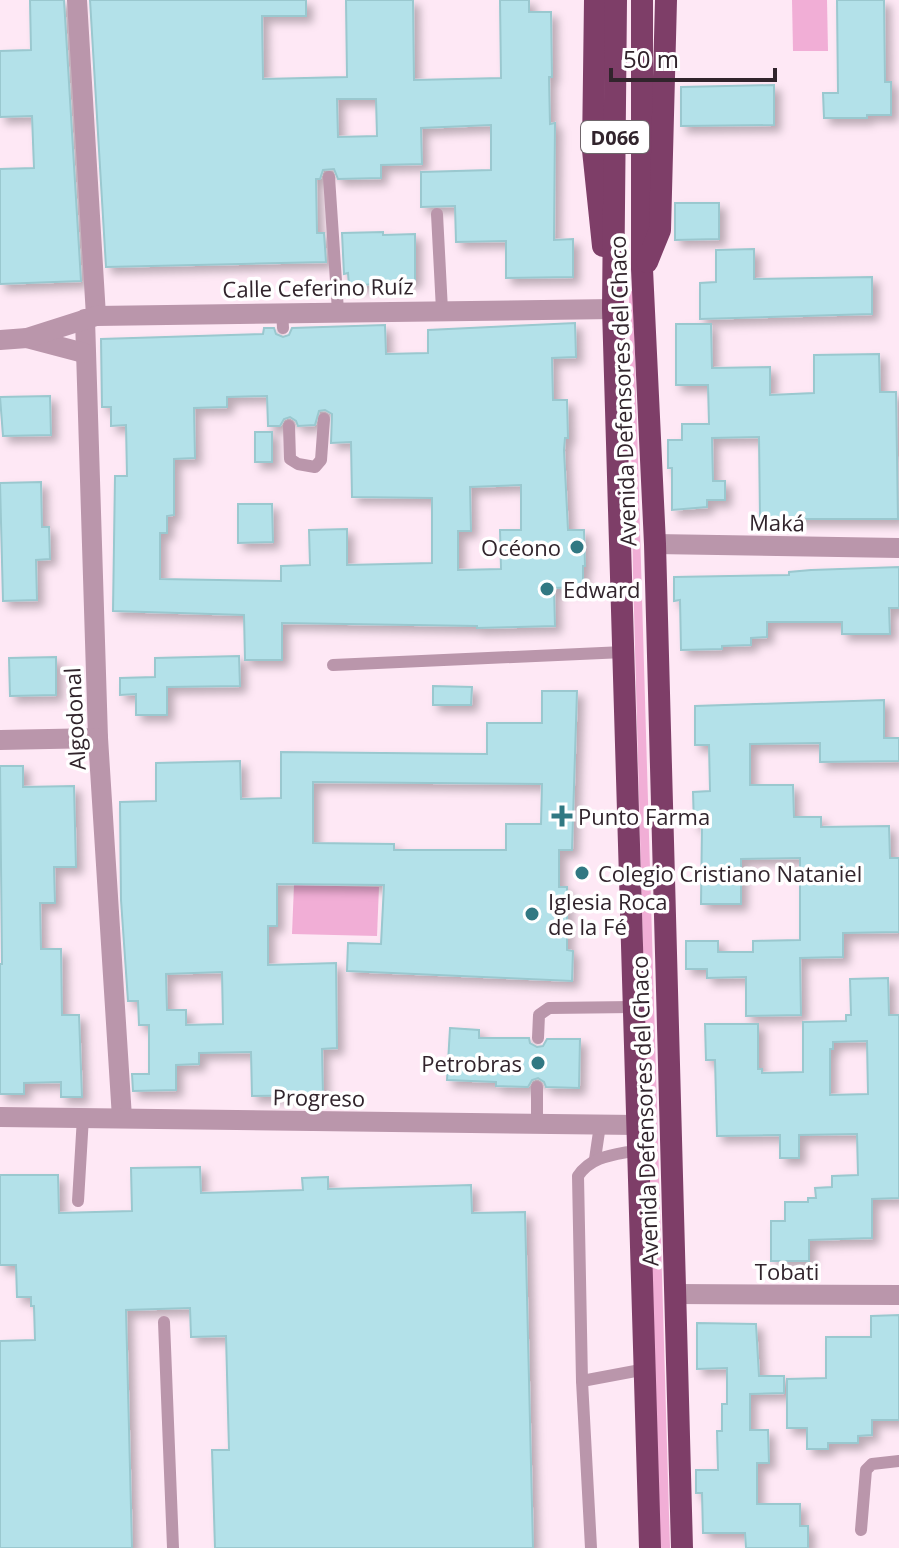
<svg xmlns="http://www.w3.org/2000/svg" width="899" height="1548" font-family="'Open Sans',sans-serif">
<style>
.green{fill:#f1aed6}
.building{fill:#b3e1e9;stroke:#9ac8cf;stroke-width:2;fill-rule:evenodd;filter:url(#shadow)}
.lines{fill:none;stroke-linecap:round;stroke-linejoin:round}
.service{stroke:#ba96ab;stroke-width:12}
.minor{stroke:#ba96ab;stroke-width:20}
.tertiary{stroke:#ba96ab;stroke-width:20}
.trunk{stroke:#7e3e68;stroke-width:22}
.poi-dot{fill:#317882;stroke:#fff;stroke-width:3}
.labels{text-anchor:middle;dominant-baseline:central;stroke-width:7;stroke-linejoin:round;paint-order:stroke}
.shield{fill:#fff;stroke:#6f666b;stroke-width:2}
.shield-label{font-size:20px;font-weight:bold;fill:#31242c}
.street-label{font-size:22px;fill:#31242c;stroke:#fff}
.poi-label{font-size:22px;fill:#31242c;stroke:#fff;text-anchor:start}
</style>
<defs>
<filter id="shadow"><feDropShadow dx="6" dy="6" stdDeviation="4" flood-color="#0004"/></filter>
</defs>
<rect width="100%" height="100%" fill="#fee8f5"/>
<g class="green">
<path d="M792 0H827L828 51H793Z"/>
<path d="M631 291 633 292 670 1548H659L633 573 629 292Z"/>
<path d="M294 885 379 887 377 936 292 934Z"/>
</g>
<g class="building">
<path d="M30 0H64L81 281 0 284V169L34 168 32 116 0 117V51L31 50Z"/>
<path d="M90 0H306V16H262L263 79 347 77 346 0H413L414 80 501 78 500 0H529V12H551L552 77H549L550 124 555 123 554 240 573 239V277L506 278V241L456 242 455 206 421 207V172L491 170V125L421 128 422 164 381 165V178L338 179 334 169 323 170 320 179H316L317 233H324L326 262 106 267ZM337 99H376L377 136 338 137Z"/>
<path d="M837 0H884L885 82H891V115H867V118H824L823 93H838Z"/>
<path d="M774 85V125L681 126V87Z"/>
<path d="M675 203H719V239L675 240Z"/>
<path d="M383 232V235L415 234V281L349 286 348 273 344 274 342 233Z"/>
<path d="M754 249V279L872 277V314L700 319V283L716 282V250Z"/>
<path d="M575 323 576 357 552 358 553 400H567L568 438H565L564 450 568 530H584L585 566H583V587L554 588 555 626 477 628V626L282 623V660H245L244 615 113 611 115 476H127L126 425 111 426V407H102L101 339 263 334 264 328H274L276 334 283 337 289 335 292 328 385 325 386 354 428 353V330ZM267 396 268 426H280L284 419 290 417 296 421 298 426 315 425 319 411 325 410 332 414 331 443 351 442 352 497 432 498V563L347 565V529L309 530 310 565 281 566V581L160 579V533H167V516L174 515V459L195 458 194 408 227 407V397ZM521 485V530H500L501 569 458 570V531H471L470 487Z"/>
<path d="M676 324H711L712 368 770 367V395L814 393V355L879 354 880 392H896L898 519H760L759 437 712 438 713 481H725V500H707V507L672 510V468H668V440H682V424H709L708 385H676Z"/>
<path d="M50 396 51 435 3 436 0 397Z"/>
<rect x="255" y="432" width="17" height="30"/>
<path d="M41 482 42 527H49L50 559 36 560 37 600 3 601 0 483Z"/>
<path d="M238 504H272L273 542 238 543Z"/>
<path d="M899 567V608H889L890 634H842V622H767V637L751 638V645L722 646V649L681 650 680 600 674 601V577L789 575V572L811 570Z"/>
<path d="M239 656 240 686 167 687V715H136V694L120 695V678L155 677V658Z"/>
<path d="M56 657V695L10 696 9 658Z"/>
<path d="M433 686 472 687 471 705H433Z"/>
<path d="M542 691H577L572 850H559V887H567V950L573 951 572 981 347 971 348 943 381 944 384 885 277 884V926H268V965L336 963 337 1048 322 1049 323 1095 252 1096 251 1052 199 1053V1064L176 1065V1090L133 1091 132 1074H149V1025H139L138 1001H128L121 900 120 802 156 801V763L240 761 241 799 281 798V752L487 754V723H542ZM313 782 542 784 541 824H506V850H394V844L313 843ZM222 972 223 1024 186 1025V1010H167L166 974Z"/>
<path d="M884 700V738H899V761L820 762V743L750 744V785H793L794 817H821V827L889 826 890 858H899V932L843 933V957L800 958 801 1015 746 1016V977L707 978V969H686V941H718V952H753V941L800 940V858L741 859V904H701L702 825H694L693 792 710 791 709 745H695V706Z"/>
<path d="M0 766H23V787L74 786 76 867H54L55 903H40L41 949H61L62 1015H79L82 1097H61V1082L24 1083V1094H0V964H2Z"/>
<path d="M888 978 889 1015H899V1198L872 1199V1238L809 1240V1261H771V1221H785V1202H808V1198H816L815 1188 832 1187V1176L858 1175 857 1134 799 1135V1158H780V1135L717 1136 715 1060H706L705 1024H758V1069H762V1073L803 1072V1022L846 1021V1015H851L850 979ZM867 1041 868 1094 830 1095V1049H833V1042Z"/>
<path d="M450 1028 479 1030V1038H529L530 1043 537 1047 543 1046 547 1039H580L579 1088 546 1087 544 1082 538 1078 532 1080 528 1087 496 1086V1082L447 1080Z"/>
<path d="M200 1167 201 1193 303 1190 302 1178 328 1177V1189L471 1185 472 1213 525 1212 533 1548H215L212 1450H229L226 1336 191 1337 190 1308 126 1310 132 1548H0V1341L35 1340 34 1306H31V1297H17L16 1265H0V1175H58L59 1213 132 1211 131 1168Z"/>
<path d="M899 1315V1420H872V1435L858 1436V1443H828V1449H807V1428H787V1379L826 1378V1337H871V1316Z"/>
<path d="M697 1323 756 1324 759 1376H784V1393L750 1394V1430H768L769 1463H757V1504H800V1526H808V1548H746L745 1533H703L702 1493H696V1470H718L717 1431H722V1404H727V1368L697 1369Z"/>
</g>
<g class="lines">
<g class="service">
<path d="M329 177 338 311"/>
<path d="M437 214 442 310"/>
<path d="M282 312 283 328"/>
<path d="M289 426 290 459 298 464 315 467 321 460 324 419"/>
<path d="M333 665 624 652"/>
<path d="M538 1038 539 1015 549 1008 633 1007"/>
<path d="M537 1124V1087"/>
<path d="M595 1159 600 1125"/>
<path d="M78 1201 83 1117"/>
<path d="M164 1322 173 1548"/>
<path d="M582 1381 646 1369"/>
<path d="M861 1530 866 1470 872 1464 899 1461"/>
<path d="M591 1548 582 1381 578 1176C592 1155 615 1155 638 1150"/>
</g>
<g class="minor">
<path d="M77 0 96 316"/>
<path d="M85 319 98 738 122 1118"/>
<path d="M27 338 84 353"/>
<path d="M0 740 98 738"/>
<path d="M0 1117 637 1125"/>
<path d="M675 1294 899 1295"/>
</g>
<g class="tertiary">
<path d="M0 340 27 338 96 316 613 309"/>
<path d="M655 544 899 548"/>
</g>
<g class="trunk">
<path d="M595 0 593 150 603 246"/>
<path d="M616 0 613 309 650 1548"/>
<path d="M642 0V269L655 544 682 1548"/>
<path d="M647 262 660 230 666 0"/>
</g>
</g>
<g class="poi-dot">
<circle cx="577" cy="547" r="8"/>
<circle cx="547" cy="589" r="8"/>
<path d="M558 804h8v8h8v8h-8v8h-8v-8h-8v-8h8z"/>
<circle cx="582" cy="873" r="8"/>
<circle cx="532" cy="914" r="8"/>
<circle cx="538" cy="1063" r="8"/>
</g>
<g class="labels">
<rect class="shield" x="581" y="121" width="68" height="32" rx="6"/>
<g class="shield-label">
<text x="615" y="137">D066</text>
</g>
<g class="street-label">
<text transform="translate(318 287) rotate(-1)">Calle Ceferino Ruíz</text>
<text transform="translate(622 391) rotate(-92)">Avenida Defensores del Chaco</text>
<text transform="translate(777 522) rotate(1)">Maká</text>
<text transform="translate(74 719) rotate(-93)">Algodonal</text>
<text transform="translate(319 1097) rotate(1)">Progreso</text>
<text transform="translate(644 1111) rotate(-92)">Avenida Defensores del Chaco</text>
<text x="787" y="1271">Tobati</text>
</g>
<g class="poi-label">
<text x="561" y="547" text-anchor="end">Océono</text>
<text x="563" y="589">Edward</text>
<text x="578" y="816">Punto Farma</text>
<text x="598" y="873">Colegio Cristiano Nataniel</text>
<text x="548" y="901">Iglesia Roca<tspan x="548" dy="25">de la Fé</tspan></text>
<text x="522" y="1063" text-anchor="end">Petrobras</text>
</g>
</g>
<path d="M611 68v12h164v-12" fill="none" stroke="#31242c" stroke-width="4"/>
<text x="623" y="68" font-size="24" fill="#31242c" stroke="#ffffff" stroke-width="6" paint-order="stroke">50 m</text>
</svg>
